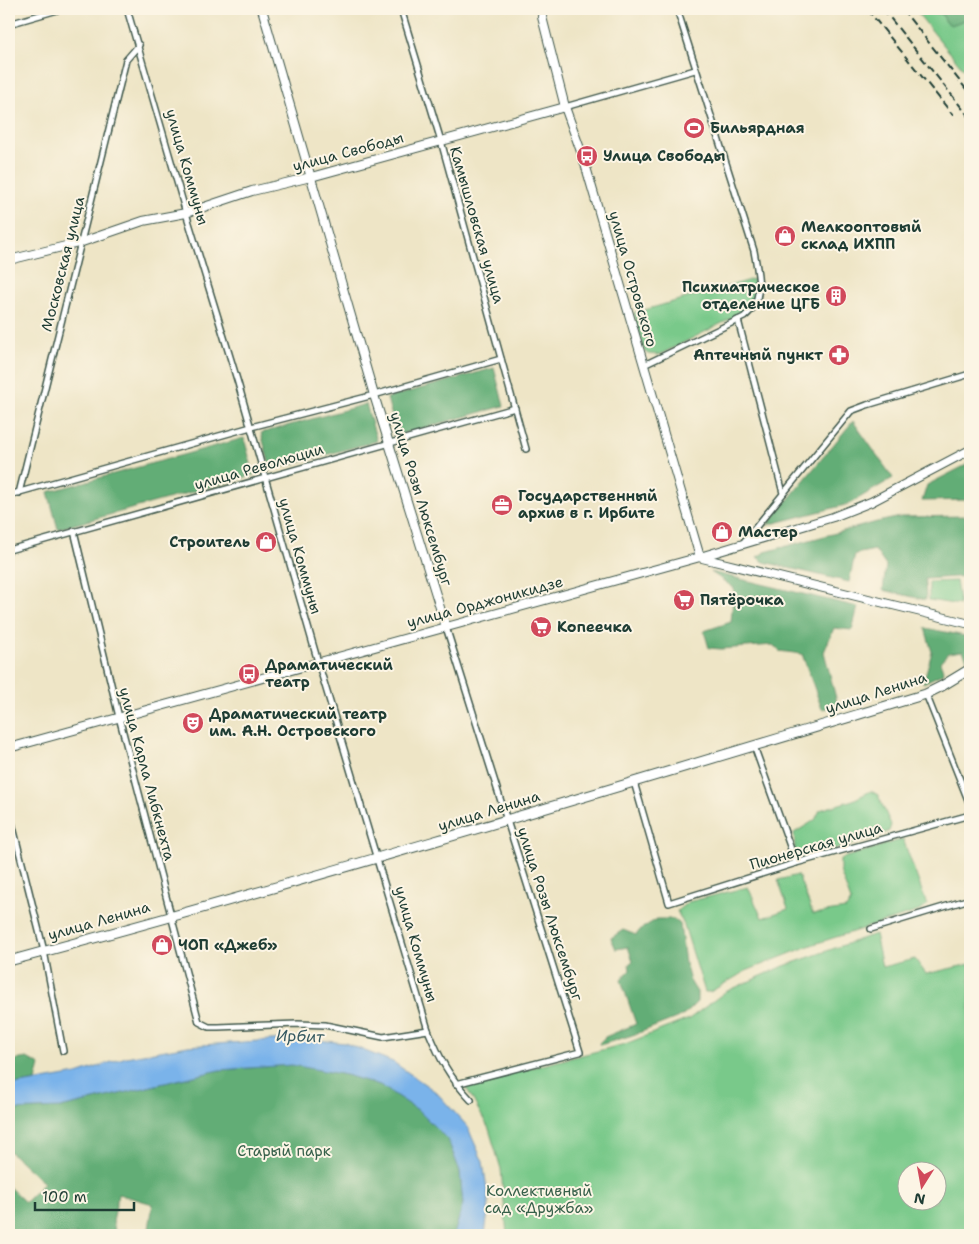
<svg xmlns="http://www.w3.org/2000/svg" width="979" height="1244" font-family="'Shantell Sans',sans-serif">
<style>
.green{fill:#79c98a;stroke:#4c835f;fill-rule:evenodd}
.forest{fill:#62ad76;stroke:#407555}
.water{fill:#7ab3ea;stroke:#4c788f}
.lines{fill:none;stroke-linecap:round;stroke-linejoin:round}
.street-casing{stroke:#3e564a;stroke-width:8}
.secondary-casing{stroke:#3e564a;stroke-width:10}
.primary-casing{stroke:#3e564a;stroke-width:11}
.street{stroke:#fff;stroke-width:5}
.secondary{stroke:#fff;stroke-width:8}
.primary{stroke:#fff;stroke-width:9}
.rail{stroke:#1f3d34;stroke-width:2;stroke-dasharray:8 4;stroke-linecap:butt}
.labels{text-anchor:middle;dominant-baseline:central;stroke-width:4;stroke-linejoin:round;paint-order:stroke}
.poi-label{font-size:15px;font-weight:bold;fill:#1f3d34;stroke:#fcf5e5;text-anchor:start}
.street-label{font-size:15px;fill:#1f3d34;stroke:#fcf5e5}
.park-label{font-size:15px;fill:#36604a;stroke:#fcf5e5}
.water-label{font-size:16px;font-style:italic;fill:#365a62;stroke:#fcf5e5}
</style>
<rect width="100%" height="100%" fill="#fcf5e5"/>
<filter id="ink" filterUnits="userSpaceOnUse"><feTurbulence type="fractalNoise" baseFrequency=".02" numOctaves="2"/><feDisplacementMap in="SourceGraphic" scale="10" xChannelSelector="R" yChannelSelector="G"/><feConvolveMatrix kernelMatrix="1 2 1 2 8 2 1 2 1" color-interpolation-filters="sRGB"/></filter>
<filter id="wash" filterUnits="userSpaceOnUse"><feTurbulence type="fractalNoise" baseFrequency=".0096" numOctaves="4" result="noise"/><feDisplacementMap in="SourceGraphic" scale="20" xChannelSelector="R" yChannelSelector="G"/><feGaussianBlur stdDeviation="1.12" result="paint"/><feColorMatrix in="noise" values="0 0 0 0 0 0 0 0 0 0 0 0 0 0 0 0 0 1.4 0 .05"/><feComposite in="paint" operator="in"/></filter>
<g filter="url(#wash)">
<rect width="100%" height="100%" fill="#eee5c6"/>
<g class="green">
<path d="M914 9H928L935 13 942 14 946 22 951 25 970 18V77Z"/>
<path d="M753 279C757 293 752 305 740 314L659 355 648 354 644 351 634 313Z"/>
<path d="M956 581 960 605 929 600V582Z"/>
<path d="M871 791 878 795 891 825 889 831 875 838 804 858 798 857 795 851 794 833 815 820 820 810 853 800Z"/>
<path d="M903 839 927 905 919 911 814 944 746 971 710 992H705L684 925 677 911 688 902 748 887 762 918 788 909 778 880 798 875 813 914 846 909 851 901 840 871V859Z"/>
<path d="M875 934 882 967 915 959 926 974 970 964V1235H507L501 1169 489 1129 466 1087 468 1084 625 1044 689 1019 725 992 784 966ZM906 1172H936V1202H906Z"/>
</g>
<g class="forest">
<path d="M928 9H970V18L951 25 946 22 942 14 935 13Z"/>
<path d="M494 368 504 406 397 435 387 398Z"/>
<path d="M366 404 377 441 271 470 261 433Z"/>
<path d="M853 421 893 478 849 504 767 525Z"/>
<path d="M244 438 254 475 58 529 48 492Z"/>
<path d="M970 463V500L922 501 927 485Z"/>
<path d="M970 516V576L925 579 926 600 883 590 886 566 875 550 855 554 849 582 764 562 757 557 765 552 877 522 901 517Z"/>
<path d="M711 572 858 607 852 630 834 628 824 652 838 706 822 709 802 654 779 651 773 645 721 649 709 648 704 631 731 622 734 588Z"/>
<path d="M925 628 970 637V659L968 661 963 651 948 653 940 662 944 673 923 683 932 652Z"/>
<path d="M657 919H674L680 924 685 963 690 981 697 992V1002L684 1015 636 1034 600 1045 599 1043 605 1037 636 1024 621 980 630 970 629 964 633 961 628 947 616 949 611 938 623 930 636 935 641 929Z"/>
<path d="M27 1058 40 1065 36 1081 9 1086V1061Z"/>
<path d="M292 1065 346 1075 380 1085 418 1110 448 1140 460 1171 463 1204 454 1235H148L153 1204 118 1194 113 1222 116 1235H9V1187L25 1202 44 1183 9 1151V1110L60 1108 219 1070Z"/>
</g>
<path class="water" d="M299 1038 345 1043 393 1062 436 1092 467 1126 483 1162 489 1203 485 1235H454L463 1204 460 1171 448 1140 418 1110 380 1085 346 1075 292 1065 219 1070 60 1108 9 1110V1086L77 1074 126 1057 188 1046Z"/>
</g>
<g filter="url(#ink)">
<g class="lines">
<g class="street-casing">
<g id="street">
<path d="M127 9 186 213 238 383 318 662 428 1030C440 1059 449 1077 471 1100"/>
<path d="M401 9 441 141 526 449"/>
<path d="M9 24 61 9"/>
<path d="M565 107 695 70"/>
<path d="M738 320 783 493"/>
<path d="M644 365 744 317C766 300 758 275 754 251L677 9"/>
<path d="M19 493 126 60 139 45"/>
<path d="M9 495 251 427 374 395 501 359"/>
<path d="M74 531 119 717 199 1022 209 1027H218L298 1024 325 1025 383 1037 428 1030"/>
<path d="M742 544 851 411 867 405 970 374"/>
<path d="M9 550 515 408"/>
<path d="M446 627 580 1052 456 1084"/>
<path d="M926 694 970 805"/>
<path d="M754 746 796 863"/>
<path d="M634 782 669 903 796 863 970 815"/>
<path d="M9 811 44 951 63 1051"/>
<path d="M871 929 970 899"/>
</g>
</g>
<g class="secondary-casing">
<g id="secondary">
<path d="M262 9 374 395 446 627"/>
<path d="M543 9 542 17 565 107 583 157 700 557"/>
<path d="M9 260 82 242 143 221 186 213 252 191 311 177 565 107"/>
<path d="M702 558 970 624"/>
<path d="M9 748 700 557 833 517 871 502 970 450"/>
</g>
</g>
<g class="primary-casing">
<path id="primary" d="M9 961C316 879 621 786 926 694L942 686 970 669"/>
</g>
<use href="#street" class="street"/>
<use href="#secondary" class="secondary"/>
<use href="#primary" class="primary"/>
<g class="rail">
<path d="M867 9 953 115"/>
<path d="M883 9 970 118"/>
<path d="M902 9 970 94"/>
</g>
</g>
</g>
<defs>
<g id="stadium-disc" transform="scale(1.125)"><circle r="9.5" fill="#d1495b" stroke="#fcf5e5"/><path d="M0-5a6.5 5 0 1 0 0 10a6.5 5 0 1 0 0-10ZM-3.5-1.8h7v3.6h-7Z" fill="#fff"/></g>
<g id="bus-disc" transform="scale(1.125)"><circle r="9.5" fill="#d1495b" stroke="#fcf5e5"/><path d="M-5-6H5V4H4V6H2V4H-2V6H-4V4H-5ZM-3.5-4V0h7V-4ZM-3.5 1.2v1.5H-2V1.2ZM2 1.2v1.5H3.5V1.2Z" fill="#fff"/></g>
<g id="shop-disc" transform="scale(1.125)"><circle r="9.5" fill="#d1495b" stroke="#fcf5e5"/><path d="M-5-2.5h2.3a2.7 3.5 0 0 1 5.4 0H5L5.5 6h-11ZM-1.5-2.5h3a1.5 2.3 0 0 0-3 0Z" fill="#fff"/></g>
<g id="building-disc" transform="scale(1.125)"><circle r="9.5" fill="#d1495b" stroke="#fcf5e5"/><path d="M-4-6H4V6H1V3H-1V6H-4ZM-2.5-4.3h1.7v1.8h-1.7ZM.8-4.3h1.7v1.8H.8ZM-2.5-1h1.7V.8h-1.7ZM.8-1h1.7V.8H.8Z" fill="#fff"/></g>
<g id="pharmacy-disc" transform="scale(1.125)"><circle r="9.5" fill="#d1495b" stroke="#fcf5e5"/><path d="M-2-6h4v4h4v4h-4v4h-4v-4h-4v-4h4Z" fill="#fff"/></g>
<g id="office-disc" transform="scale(1.125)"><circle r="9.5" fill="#d1495b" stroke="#fcf5e5"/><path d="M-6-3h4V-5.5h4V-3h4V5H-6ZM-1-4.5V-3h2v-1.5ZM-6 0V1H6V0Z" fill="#fff"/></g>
<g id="supermarket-disc" transform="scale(1.125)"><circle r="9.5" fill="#d1495b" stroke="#fcf5e5"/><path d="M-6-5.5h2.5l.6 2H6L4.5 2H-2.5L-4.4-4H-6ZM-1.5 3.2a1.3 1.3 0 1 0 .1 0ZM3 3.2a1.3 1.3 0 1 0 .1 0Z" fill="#fff"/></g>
<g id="theatre-disc" transform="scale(1.125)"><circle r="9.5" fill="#d1495b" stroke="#fcf5e5"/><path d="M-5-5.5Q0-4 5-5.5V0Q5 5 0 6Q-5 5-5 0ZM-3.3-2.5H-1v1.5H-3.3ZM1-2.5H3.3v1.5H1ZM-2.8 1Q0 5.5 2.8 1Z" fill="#fff"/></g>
</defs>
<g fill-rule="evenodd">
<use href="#stadium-disc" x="694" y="128"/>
<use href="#bus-disc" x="587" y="156"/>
<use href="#shop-disc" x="785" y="236"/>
<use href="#building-disc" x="836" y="296"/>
<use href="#pharmacy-disc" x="839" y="355"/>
<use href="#office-disc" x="502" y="505"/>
<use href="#shop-disc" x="722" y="532"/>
<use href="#shop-disc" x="266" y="542"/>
<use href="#supermarket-disc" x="684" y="600"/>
<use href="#supermarket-disc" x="541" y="627"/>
<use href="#bus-disc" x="249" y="674"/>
<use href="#theatre-disc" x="193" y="723"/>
<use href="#shop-disc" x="162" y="945"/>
</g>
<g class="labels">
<g class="poi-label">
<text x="710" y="128">Бильярдная</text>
<text x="603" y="156">Улица Свободы</text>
<text x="801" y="227">Мелкооптовый<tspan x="801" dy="17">склад ИХПП</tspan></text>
<text x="820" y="287" text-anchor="end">Психиатрическое<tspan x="820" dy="17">отделение ЦГБ</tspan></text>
<text x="823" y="355" text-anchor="end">Аптечный пункт</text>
<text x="518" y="496">Государственный<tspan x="518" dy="17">архив в г. Ирбите</tspan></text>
<text x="738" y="532">Мастер</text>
<text x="250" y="542" text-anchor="end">Строитель</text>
<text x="700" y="600">Пятёрочка</text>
<text x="557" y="627">Копеечка</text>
<text x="265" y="665">Драматический<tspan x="265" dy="17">театр</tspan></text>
<text x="209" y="714">Драматический театр<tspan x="209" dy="17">им. А.Н. Островского</tspan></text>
<text x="178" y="945">ЧОП «Джеб»</text>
</g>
<g class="street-label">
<text transform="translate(348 152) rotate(-15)">улица Свободы</text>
<text transform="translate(187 167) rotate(74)">улица Коммуны</text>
<text transform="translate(477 225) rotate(74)">Камышловская улица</text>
<text transform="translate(63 264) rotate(-76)">Московская улица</text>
<text transform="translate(633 279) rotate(74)">улица Островского</text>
<text transform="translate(259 467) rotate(-16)">улица Революции</text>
<text transform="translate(421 499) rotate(73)">улица Розы Люксембург</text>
<text transform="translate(300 556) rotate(74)">улица Коммуны</text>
<text transform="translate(485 602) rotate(-15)">улица Орджоникидзе</text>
<text transform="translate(876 693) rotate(-18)">улица Ленина</text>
<text transform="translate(147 774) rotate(75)">улица Карла Либкнехта</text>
<text transform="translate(489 811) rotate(-17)">улица Ленина</text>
<text transform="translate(816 846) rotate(-16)">Пионерская улица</text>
<text transform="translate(550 914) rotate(72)">улица Розы Люксембург</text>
<text transform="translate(99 921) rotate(-16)">улица Ленина</text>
<text transform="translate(416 944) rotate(74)">улица Коммуны</text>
</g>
<g class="park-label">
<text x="284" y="1151">Старый парк</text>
<text x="539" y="1191">Коллективный<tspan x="539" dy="17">сад «Дружба»</tspan></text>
</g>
<g class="water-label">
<text transform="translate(300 1036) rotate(2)">Ирбит</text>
</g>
</g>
<rect width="979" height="1244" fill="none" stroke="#fcf5e5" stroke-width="30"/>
<g transform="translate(922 1186) rotate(191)"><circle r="24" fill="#fcf5e5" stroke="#a4ab9e"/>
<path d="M0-4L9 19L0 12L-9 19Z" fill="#d1495b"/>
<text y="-8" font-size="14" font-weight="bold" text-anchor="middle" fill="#1f3d34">N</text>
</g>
<path d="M35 1202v8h99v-8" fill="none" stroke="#1f3d34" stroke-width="2.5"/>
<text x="42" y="1202" font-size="15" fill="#1f3d34" stroke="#fcf5e5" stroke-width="4" paint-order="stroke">100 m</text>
</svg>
